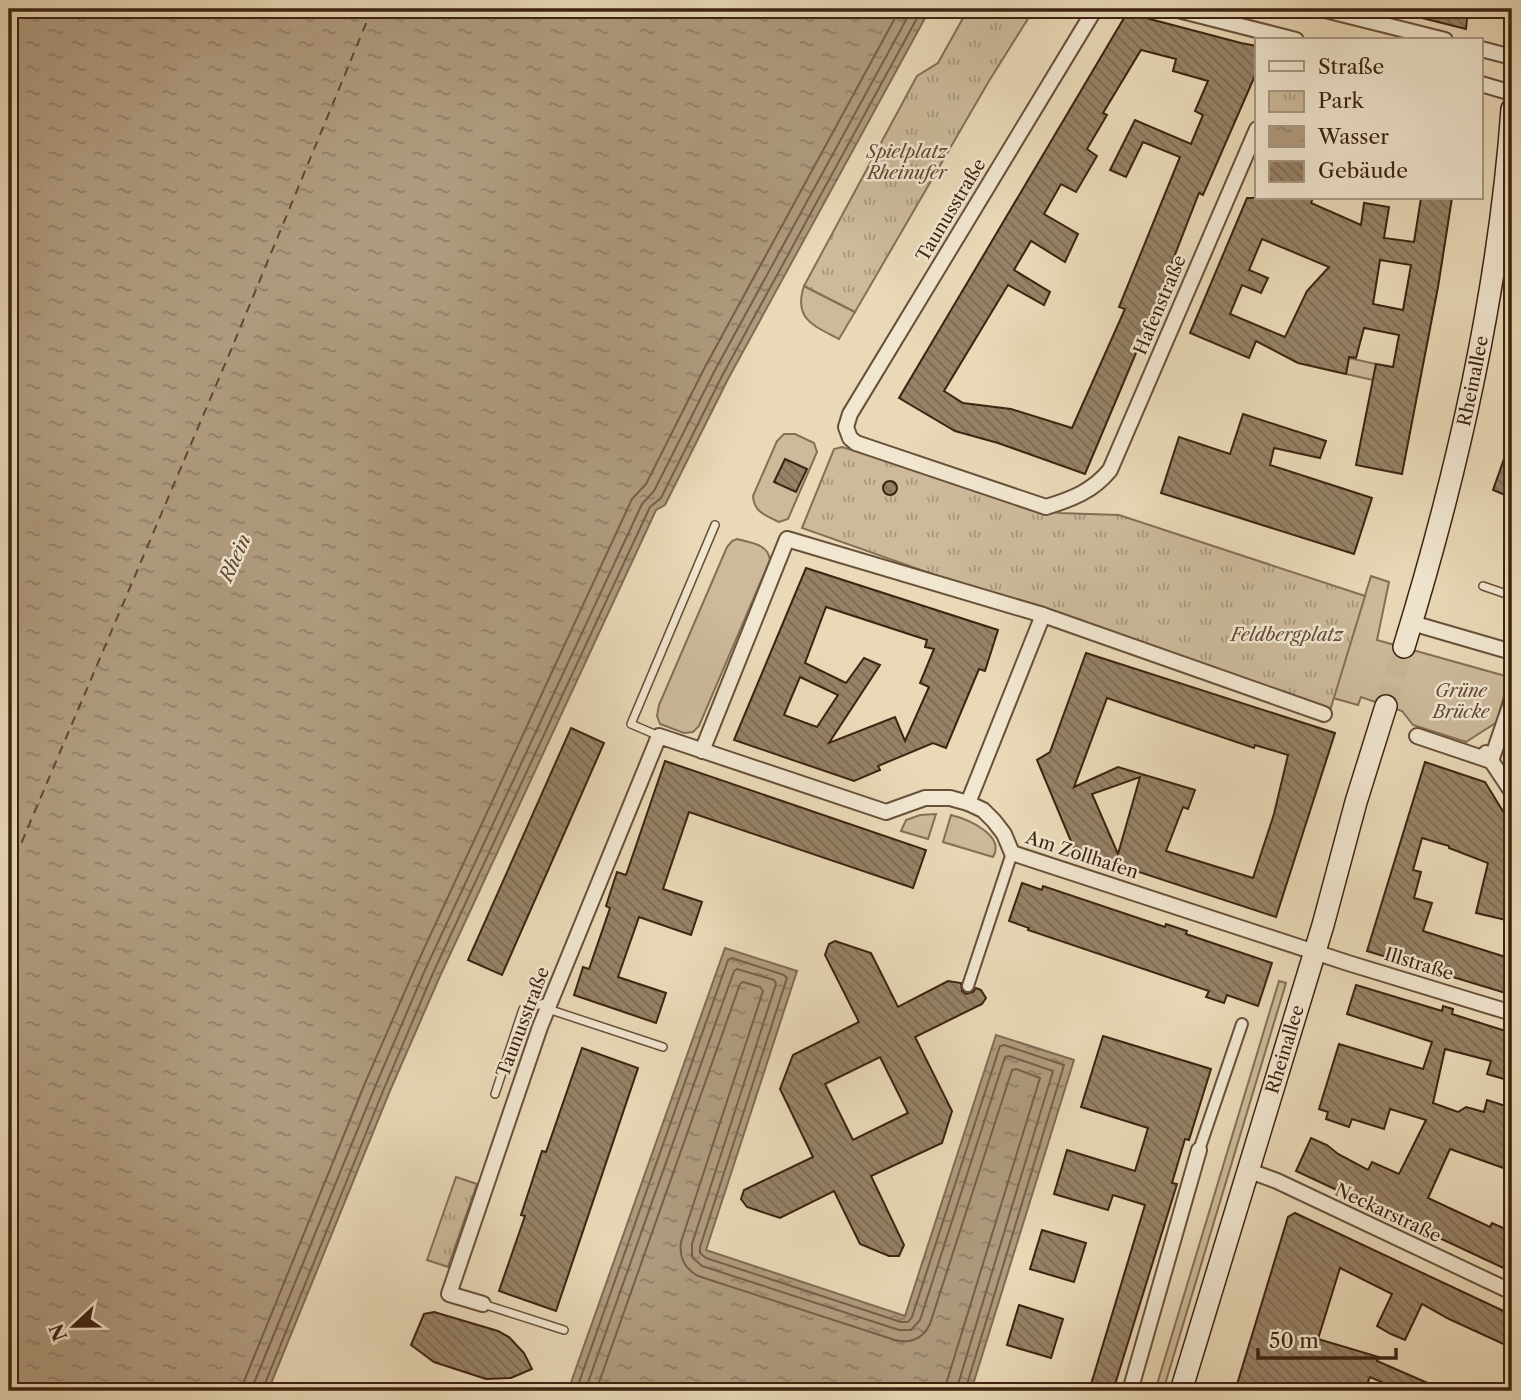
<svg xmlns="http://www.w3.org/2000/svg" width="1521" height="1400" font-family="'Libre Caslon Text',serif">
<style>
.green{fill:#ccba9b;stroke:#846e56;stroke-width:2}
.park{fill:url(#park-tufts);stroke:#846e56;stroke-width:2}
.water{fill:url(#water-ripples);stroke:#816b53;stroke-width:2}
.lines{fill:none;stroke-linecap:round;stroke-linejoin:round}
.shore{stroke:#765f48;stroke-width:2}
.ferry{stroke:#5f4732;stroke-width:2;stroke-dasharray:9 7;stroke-linecap:butt}
.building{fill:url(#building-back-hatch);stroke:#3d2311;stroke-width:2;fill-rule:evenodd}
.secondary-tunnel{stroke:#c7b596;stroke-width:21;stroke-dasharray:21 10;stroke-linecap:butt}
.service-casing{stroke:#68503a;stroke-width:10}
.pedestrian-casing{stroke:#68503a;stroke-width:14}
.minor-casing{stroke:#68503a;stroke-width:18}
.secondary-casing{stroke:#3d2311;stroke-width:24}
.service{stroke:#f1e6d0;stroke-width:7}
.pedestrian{stroke:#f1e6d0;stroke-width:10}
.minor{stroke:#f1e6d0;stroke-width:14}
.secondary{stroke:#f1e6d0;stroke-width:21}
.labels{text-anchor:middle;dominant-baseline:central;stroke-width:5;stroke-linejoin:round;paint-order:stroke}
.park-label{font-size:18px;font-style:italic;fill:#614934;stroke:#f1e6d0}
.street-label{font-size:18px;fill:#3d2311;stroke:#f1e6d0}
.water-label{font-size:19px;font-style:italic;fill:#5f4732;stroke:#f1e6d0}
</style>
<defs>
<pattern id="park-tufts" width="24" height="20" patternUnits="userSpaceOnUse" patternTransform="scale(1.75)"><rect width="24" height="20" fill="#ccba9b"/><path d="M3 7l-1-3M5 7V3M7 7l1-3M15 17l-1-3M17 17v-4M19 17l1-3" fill="none" stroke="#a7977d"/></pattern>
<pattern id="water-ripples" width="26" height="14" patternUnits="userSpaceOnUse" patternTransform="scale(1.75)"><rect width="26" height="14" fill="#af9b7f"/><path d="M2 4q2-2 4 0t4 0M15 11q2-2 4 0t4 0" fill="none" stroke="#907e67"/></pattern>
<pattern id="building-back-hatch" width="6" height="6" patternUnits="userSpaceOnUse" patternTransform="scale(1.75)"><rect width="6" height="6" fill="#968267"/><path d="M-1 5l2 2M0 0l6 6M5-1l2 2" fill="none" stroke="#7c6a53"/></pattern>
</defs>
<rect width="100%" height="100%" fill="#e9d9b7"/>
<filter id="stains"><feTurbulence type="fractalNoise" baseFrequency=".00286" numOctaves="4"/><feColorMatrix values="0 0 0 0 .2 0 0 0 0 .09 0 0 0 0 .02 0 0 0 .5 -.17"/></filter>
<radialGradient id="worn" r=".72"><stop offset=".6" stop-color="#630" stop-opacity="0"/><stop offset="1" stop-color="#630" stop-opacity=".3"/></radialGradient>
<g class="green">
<path d="M804 286 855 312 839 339C814 326 793 319 804 286Z"/>
<path d="M1349 358 1376 364 1373 380 1346 374Z"/>
<path d="M784 434H795L814 443 817 452 788 519 779 522C765 515 754 512 753 496L777 441Z"/>
<path d="M737 539C751 543 768 544 770 560L699 726 693 732 684 733 660 724 657 716 659 705 727 547 732 541Z"/>
<path d="M1371 576 1389 582 1377 640 1509 677 1497 722 1466 742 1413 725 1402 711 1361 697 1358 705 1333 698Z"/>
<path d="M936 814 928 839 901 831 906 820 920 815Z"/>
<path d="M951 815C967 819 1006 835 993 857L943 842Z"/>
<path d="M1279 981 1286 983 1163 1391H1155Z"/>
</g>
<g class="park">
<path d="M968 9H1034L989 81 855 312 804 286 917 76 938 63Z"/>
<path d="M842 447 1059 513 1119 515 1365 596 1329 714 802 528 834 449Z"/>
<path d="M456 1177 477 1184 448 1267 427 1260Z"/>
</g>
<g class="water">
<path d="M9 9H930L728 379 665 505 656 510 440 976 389 1093 268 1391H9Z"/>
<path d="M725 948 797 971 706 1250 905 1316 996 1035 1074 1060 971 1391H568Z"/>
</g>
<g class="lines">
<g class="shore">
<path d="M243 1391 245 1379 365 1083 416 966 632 499 646 484 705 367 900 9"/>
<path d="M253 1391 254 1383 375 1087 425 970 642 504 654 491 714 372 912 9"/>
<path d="M262 1391 383 1091 433 973 650 507 661 498 722 376 922 9"/>
<path d="M576 1391 728 960 732 958 784 975 787 978 700 1247V1253L706 1258 901 1322H908L912 1317 1000 1046 1004 1045 1064 1065 965 1391"/>
<path d="M585 1391 734 971 737 969 774 980 776 984 692 1244V1257L702 1266 899 1330H911L920 1320 1005 1057 1009 1056 1053 1071 956 1391"/>
<path d="M596 1391 740 984 743 982 760 987 763 991 681 1242C679 1257 685 1269 698 1276L895 1340C911 1344 923 1338 930 1324L1012 1070 1016 1069 1040 1078 947 1381 946 1391"/>
</g>
<path class="ferry" d="M9 872 231 350 372 9"/>
</g>
<g class="building">
<path d="M1407 9H1468L1466 29 1406 14Z"/>
<path d="M1127 13 1241 43 1257 46V71L1203 195 1199 193 1144 334 1085 474 998 443 955 431 899 398ZM1141 50 1176 59 1173 71 1208 81 1195 111 1203 115 1191 144 1135 120 1110 170 1126 177 1143 142 1180 157 1119 307 1125 309 1072 428 1011 409 963 403 944 391 1008 285 1044 305 1050 292 1014 270 1031 241 1065 262 1078 234 1044 214 1061 184 1076 192 1097 156 1087 149 1107 115 1103 113Z"/>
<path d="M1247 198H1313L1311 203 1361 225 1364 203 1389 207 1384 238 1414 242 1421 198H1452L1438 287 1402 474 1356 465 1376 364 1393 367 1399 335 1364 328 1356 358 1349 357 1346 374 1298 363 1256 341 1249 358 1190 333ZM1262 239 1329 267 1307 291 1285 337 1230 314 1242 285 1261 293 1268 278 1249 270ZM1380 260 1411 265 1403 310 1373 304Z"/>
<path d="M1243 414 1326 441 1320 458 1274 448 1270 465 1372 498 1354 554 1161 493 1179 437 1230 454Z"/>
<path d="M1510 442H1512V498L1493 490Z"/>
<path d="M785 459 807 469 796 492 774 482Z"/>
<circle cx="890" cy="488" r="7"/>
<path d="M806 568 998 630 985 671 979 669 946 748 933 743 878 766 880 770 854 781 734 740ZM826 607 927 640 925 647 934 649 920 683 929 687 905 741 895 717 829 743 880 665 864 658 846 683 805 663ZM800 677 838 695 817 727 784 715Z"/>
<path d="M1086 653 1335 733 1276 917 1075 851 1037 760 1050 752ZM1107 698 1254 748 1255 745 1288 755 1274 814 1253 878 1166 851 1183 807 1188 809 1195 790 1118 767 1074 787ZM1140 777 1118 854 1092 794Z"/>
<path d="M571 728 604 743 502 975 468 960Z"/>
<path d="M665 761 926 850 913 888 689 812 663 889 702 902 691 935 639 917 618 977 666 993 656 1023 574 995 583 967 589 969 610 908 606 906 617 872 626 875Z"/>
<path d="M1425 762 1485 782 1512 826V892L1506 920 1476 913 1488 863 1449 848V846L1422 838 1413 870 1421 872 1414 898 1432 903 1423 931 1512 959V995L1367 951Z"/>
<path d="M1022 883 1042 890 1043 886 1165 927 1166 924 1187 931 1186 934 1272 963 1258 1006 1227 995 1224 1003 1206 997 1209 991 1028 930 1029 928 1009 921Z"/>
<path d="M835 941 871 953 898 1007 948 981 961 983 962 991 966 994 973 992 976 988 981 990 986 998 982 1004 915 1037 952 1111 942 1143 871 1176 904 1245 899 1256H889L860 1244 834 1191 780 1218 747 1207 741 1199 744 1190 813 1157 780 1089 793 1055 859 1022 825 955 829 944ZM880 1057 908 1113 853 1140 825 1084Z"/>
<path d="M1356 985 1442 1011 1443 1006 1453 1009 1452 1014 1512 1033V1065L1509 1064 1504 1079 1487 1074 1491 1061 1445 1049 1433 1103 1458 1112 1466 1107 1484 1112 1487 1100 1512 1108V1171L1450 1149 1428 1198 1490 1227 1492 1223 1512 1232V1272L1296 1171 1311 1138 1327 1145 1338 1154 1368 1170 1372 1162 1399 1174 1426 1120 1390 1109 1384 1129 1352 1119 1349 1127 1326 1119 1328 1112 1319 1109 1339 1044 1423 1069 1432 1042 1347 1014Z"/>
<path d="M1103 1036 1211 1069 1189 1140 1185 1139 1172 1183 1177 1184 1113 1391H1089L1145 1205 1113 1195 1108 1210 1054 1194 1067 1150 1135 1171 1148 1128 1081 1107Z"/>
<path d="M582 1048 638 1068 556 1311 499 1291 525 1216 521 1215 542 1151 546 1152Z"/>
<path d="M1295 1213 1512 1315V1348L1449 1319 1422 1304 1405 1340 1391 1334 1377 1326 1392 1294 1340 1268 1318 1339 1379 1357 1377 1361 1446 1391H1402L1370 1377 1364 1391 1336 1383 1334 1391H1235L1288 1217Z"/>
<path d="M1042 1230 1086 1243 1074 1282 1030 1269Z"/>
<path d="M1019 1305 1063 1319 1051 1358 1007 1345Z"/>
<path d="M434 1312 498 1331 509 1337 524 1353 532 1369 511 1378 486 1379 434 1362 411 1345 424 1314Z"/>
</g>
<g class="lines">
<path class="secondary-tunnel" d="M1386 706 1404 647"/>
<g class="service-casing">
<g id="service">
<path d="M1483 586 1512 596"/>
<path d="M659 736 631 724 715 525"/>
<path d="M548 1009 663 1047"/>
<path d="M495 1094 523 1009 549 1002"/>
<path d="M483 1304 564 1330"/>
</g>
</g>
<g class="pedestrian-casing">
<g id="pedestrian">
<path d="M968 986 1012 853"/>
<path d="M1199 1150 1242 1024"/>
</g>
</g>
<g class="minor-casing">
<g id="minor">
<path d="M1095 9 850 414 846 427 850 438 856 443 1046 507C1072 499 1093 491 1110 470L1257 129"/>
<path d="M1174 9 1296 40"/>
<path d="M1321 9 1445 40"/>
<path d="M1481 49 1512 57"/>
<path d="M1481 84 1512 93"/>
<path d="M1412 623 1512 652"/>
<path d="M1417 736 1491 761 1512 700"/>
<path d="M702 751 787 539 1043 615 1324 714"/>
<path d="M1486 753 1512 792"/>
<path d="M968 803 1043 615"/>
<path d="M1247 1170 1277 1181 1512 1292"/>
<path d="M483 1304 449 1294 540 1027 659 736 886 812 925 798H950L968 803 983 810 994 821 1004 834 1012 853 1348 963 1512 1013"/>
<path d="M1130 1391 1199 1150"/>
</g>
</g>
<g class="secondary-casing">
<g id="secondary">
<path id="s1" d="M1404 647C1458 472 1499 292 1512 109"/>
<path id="s2" d="M1181 1391 1323 925 1356 802 1386 706"/>
</g>
</g>
<use href="#service" class="service"/>
<use href="#pedestrian" class="pedestrian"/>
<use href="#minor" class="minor"/>
<use href="#secondary" class="secondary"/>
</g>
<g class="labels">
<g class="park-label">
<text x="907" y="152">Spielplatz<tspan x="907" dy="21">Rheinufer</tspan></text>
<text x="1287" y="635">Feldbergplatz</text>
<text x="1461" y="691">Grüne<tspan x="1461" dy="21">Brücke</tspan></text>
</g>
<g class="street-label">
<text transform="translate(951 210) rotate(-59)">Taunusstraße</text>
<text transform="translate(1160 305) rotate(-67)">Hafenstraße</text>
<text stroke="none"><textPath href="#s1" startOffset="275">Rheinallee</textPath></text>
<text transform="translate(1082 855) rotate(18)">Am Zollhafen</text>
<text transform="translate(1419 964) rotate(17)">Illstraße</text>
<text transform="translate(523 1022) rotate(-69)">Taunusstraße</text>
<text stroke="none"><textPath href="#s2" startOffset="357">Rheinallee</textPath></text>
<text transform="translate(1388 1213) rotate(25)">Neckarstraße</text>
</g>
<g class="water-label">
<text transform="translate(235 558) rotate(-66)">Rhein</text>
</g>
</g>
<rect width="1521" height="1400" fill="none" stroke="#e9d9b7" stroke-width="35"/>
<rect x="10" y="10" width="1500" height="1379" fill="none" stroke="#3d2311" stroke-width="3.5"/>
<rect x="18" y="18" width="1486" height="1365" fill="none" stroke="#3d2311" stroke-width="2"/>
<rect x="1255" y="38" width="228" height="161" fill="#f1e6d0" stroke="#a99884" stroke-width="2"/>
<rect x="1269" y="61" width="35" height="10" fill="#f1e6d0" stroke="#a99884" stroke-width="2"/>
<text x="1318" y="74" font-size="21" fill="#3d2311">Straße</text>
<rect x="1269" y="91" width="35" height="21" fill="url(#park-tufts)" stroke="#a99884" stroke-width="2"/>
<text x="1318" y="108" font-size="21" fill="#3d2311">Park</text>
<rect x="1269" y="126" width="35" height="21" fill="url(#water-ripples)" stroke="#a99884" stroke-width="2"/>
<text x="1318" y="144" font-size="21" fill="#3d2311">Wasser</text>
<rect x="1269" y="161" width="35" height="21" fill="url(#building-back-hatch)" stroke="#a99884" stroke-width="2"/>
<text x="1318" y="178" font-size="21" fill="#3d2311">Gebäude</text>
<g transform="translate(74 1326) rotate(248)" stroke="#f1e6d0" stroke-width="5" paint-order="stroke">
<path d="M0-5L12 26L0 18L-12 26Z" fill="#3d2311"/>
<text y="-10" font-size="19" font-weight="bold" text-anchor="middle" fill="#3d2311">N</text>
</g>
<path d="M1258 1348v10h138v-10" fill="none" stroke="#3d2311" stroke-width="3.5"/>
<text x="1269" y="1348" font-size="21" fill="#3d2311" stroke="#f1e6d0" stroke-width="5" paint-order="stroke">50 m</text>
<rect width="100%" height="100%" filter="url(#stains)"/>
<rect width="100%" height="100%" fill="url(#worn)"/>
</svg>
